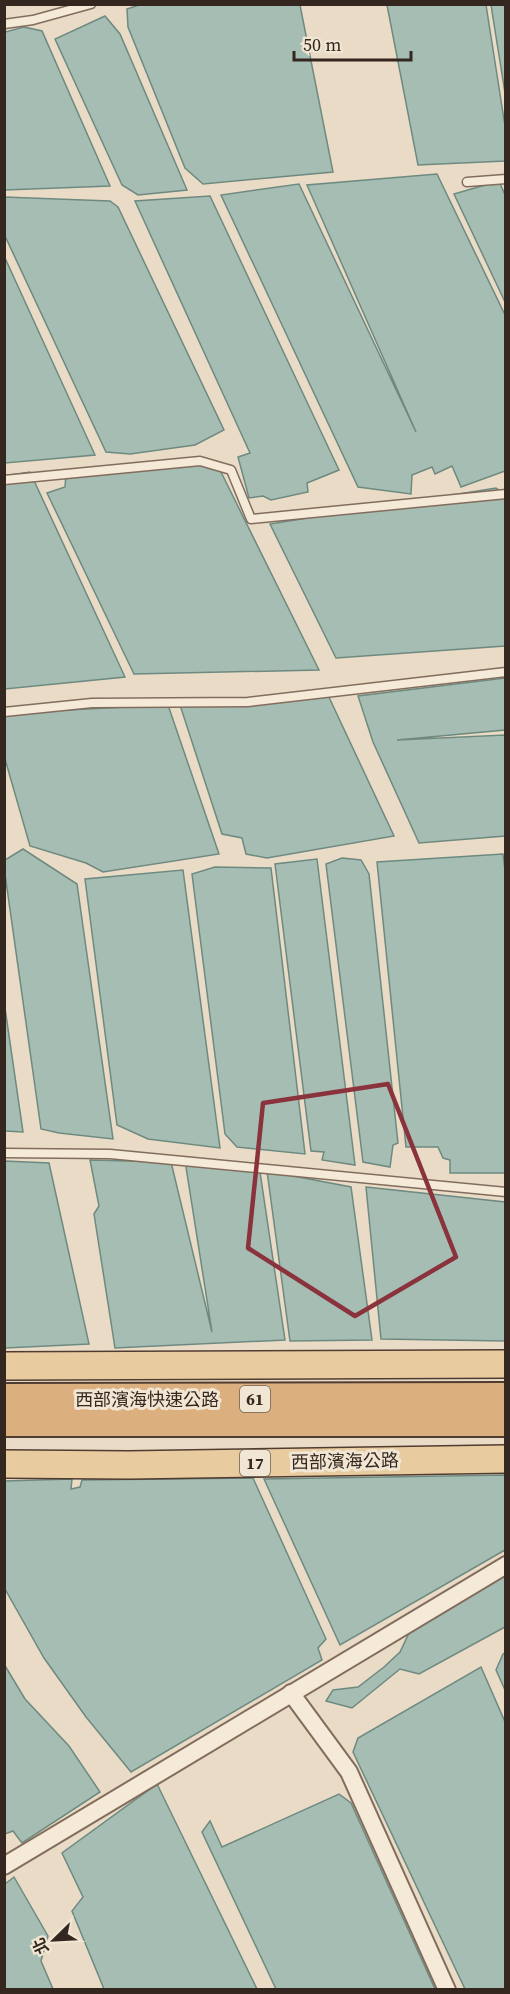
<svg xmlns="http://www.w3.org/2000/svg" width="510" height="1994" font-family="'Source Serif 4','Noto Sans TC',serif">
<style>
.water{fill:#a6bdb4;stroke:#6e8a80;stroke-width:1.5}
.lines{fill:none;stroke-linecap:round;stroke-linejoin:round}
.service-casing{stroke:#826d5d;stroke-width:11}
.minor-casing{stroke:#826d5d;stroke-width:20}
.primary-casing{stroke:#503c31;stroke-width:30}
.trunk-casing{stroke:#503c31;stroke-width:32}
.service{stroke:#f5e9d7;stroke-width:8}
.minor{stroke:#f5e9d7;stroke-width:16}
.primary{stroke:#e9cba0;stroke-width:27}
.trunk{stroke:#dcaf7f;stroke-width:28}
.marked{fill:none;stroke:#8b333c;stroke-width:4.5;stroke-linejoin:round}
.labels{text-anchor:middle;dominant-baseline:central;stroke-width:6;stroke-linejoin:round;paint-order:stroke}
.shield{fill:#f1e6d3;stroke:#6d6055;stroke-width:1.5}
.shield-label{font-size:16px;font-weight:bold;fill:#34271f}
.street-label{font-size:18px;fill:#34271f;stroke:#f1e6d3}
</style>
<rect width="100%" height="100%" fill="#e9dbc5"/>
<g class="water">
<path d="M142 4 300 5 333 172 203 184 185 168 128 27 127 9Z"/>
<path d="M387 5H486L505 126V161L418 165Z"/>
<path d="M491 5H505V93Z"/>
<path d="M105 16 120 34 187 190 138 195 122 185 55 39Z"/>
<path d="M24 27 42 31 110 186 5 190V32Z"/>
<path d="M437 174 505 315V471L461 487 452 466 435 474 432 467 412 475 411 494 358 487 221 195 299 184 416 432 307 185Z"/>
<path d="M499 181 505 195V302L454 194Z"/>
<path d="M210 196 339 470 307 483 308 492 271 500 263 496 249 498 238 457 250 453 135 201Z"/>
<path d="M4 197 110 201 118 207 224 430 195 445 130 454 106 452 5 236Z"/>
<path d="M4 258H5L95 455 5 463Z"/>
<path d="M203 458 219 468 319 670 134 674 47 493 65 487 66 474Z"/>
<path d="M30 472 125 677 5 689 4 476Z"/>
<path d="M496 488 505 494V646L336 658 270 524Z"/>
<path d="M505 678V730L397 740 505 735V836L419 843 373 742 358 696Z"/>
<path d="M327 693 394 836 267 858 246 854 242 838 222 834 179 702Z"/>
<path d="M168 705 219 854 103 872 86 863 30 846 5 759V713Z"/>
<path d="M23 849 77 884 113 1139 59 1133 41 1129 4 867 5 860Z"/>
<path d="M503 854 506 879 505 1173H450V1160L443 1158 438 1147H406L377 862Z"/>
<path d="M342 858 361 860 369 874 398 1143 393 1145 390 1167 363 1162 326 864Z"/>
<path d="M317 859 355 1165 322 1160 324 1152 311 1151 275 864Z"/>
<path d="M215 867 271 868 305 1154 237 1147 225 1134 192 874Z"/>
<path d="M183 870 220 1148 148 1139 117 1125 85 879Z"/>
<path d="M5 1008 23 1132 5 1131Z"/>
<path d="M90 1160 171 1162 212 1332 186 1167 191 1162 260 1172 285 1340 115 1348 94 1214 99 1206Z"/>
<path d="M5 1161 49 1163 89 1344 5 1348Z"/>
<path d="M267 1171 351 1187 372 1340 290 1341Z"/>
<path d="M366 1187 505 1202V1341L381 1339Z"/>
<path d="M505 1475V1550L340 1645 264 1479Z"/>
<path d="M253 1478 326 1639 318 1648 322 1660 131 1772 86 1717 44 1658 5 1589V1481L72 1479 71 1489 80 1487 82 1480Z"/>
<path d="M505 1575V1627L419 1674 400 1669 352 1708 326 1701 333 1690 358 1687 384 1667 400 1652 409 1633Z"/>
<path d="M505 1653V1690L496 1670 503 1654Z"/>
<path d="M4 1664 25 1699 69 1746 100 1792 22 1843 13 1831 5 1834Z"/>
<path d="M481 1667 505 1722V1989H465L353 1752 358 1738Z"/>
<path d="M157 1784 257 1989H104L72 1911 83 1897 62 1853Z"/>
<path d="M339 1794 351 1803 435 1989H276L202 1832 210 1821 222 1847Z"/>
<path d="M14 1877 48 1936 41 1961 53 1989H5V1884Z"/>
</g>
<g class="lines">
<g class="service-casing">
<g id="service">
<path d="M4 24 33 20 91 4"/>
<path d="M467 182 506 179"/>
<path d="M4 480 200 461 231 470 251 519 506 494"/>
<path d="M4 712 92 703 248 702 506 672"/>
<path d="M4 1153 110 1154 506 1192"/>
</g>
</g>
<g class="minor-casing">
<g id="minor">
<path d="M291 1693 349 1772 447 1990"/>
<path d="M4 1866 506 1565"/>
</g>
</g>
<g class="primary-casing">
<g id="primary">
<path d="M4 1366 506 1364"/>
<path d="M4 1464 129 1465 506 1459"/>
</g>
</g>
<g class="trunk-casing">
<g id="trunk">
<path d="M4 1398 506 1397"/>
<path d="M4 1422H506"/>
</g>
</g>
<use href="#service" class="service"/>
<use href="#minor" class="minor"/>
<use href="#primary" class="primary"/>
<use href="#trunk" class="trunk"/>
</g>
<path class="marked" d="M388 1084 456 1257 355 1316 248 1248 263 1103Z"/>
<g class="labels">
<g class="shield">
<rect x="240" y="1386" width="30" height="26" rx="4.5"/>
<rect x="240" y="1450" width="30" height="26" rx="4.5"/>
</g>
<g class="shield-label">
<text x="255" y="1399">61</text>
<text x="255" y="1463">17</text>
</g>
<g class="street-label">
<text x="147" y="1399">西部濱海快速公路</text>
<text transform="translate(345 1461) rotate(-1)">西部濱海公路</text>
</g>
</g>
<rect width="510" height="1994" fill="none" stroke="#34271f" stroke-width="12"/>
<g transform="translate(54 1940) rotate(246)" stroke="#f1e6d3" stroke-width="4.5" paint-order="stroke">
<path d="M0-4.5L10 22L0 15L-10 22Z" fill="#34271f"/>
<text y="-9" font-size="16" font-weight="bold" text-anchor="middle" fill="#34271f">北</text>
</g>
<path d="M294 51v9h117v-9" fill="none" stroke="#34271f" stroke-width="3"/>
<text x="303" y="51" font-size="18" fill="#34271f" stroke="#f1e6d3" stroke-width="4.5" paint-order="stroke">50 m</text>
</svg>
